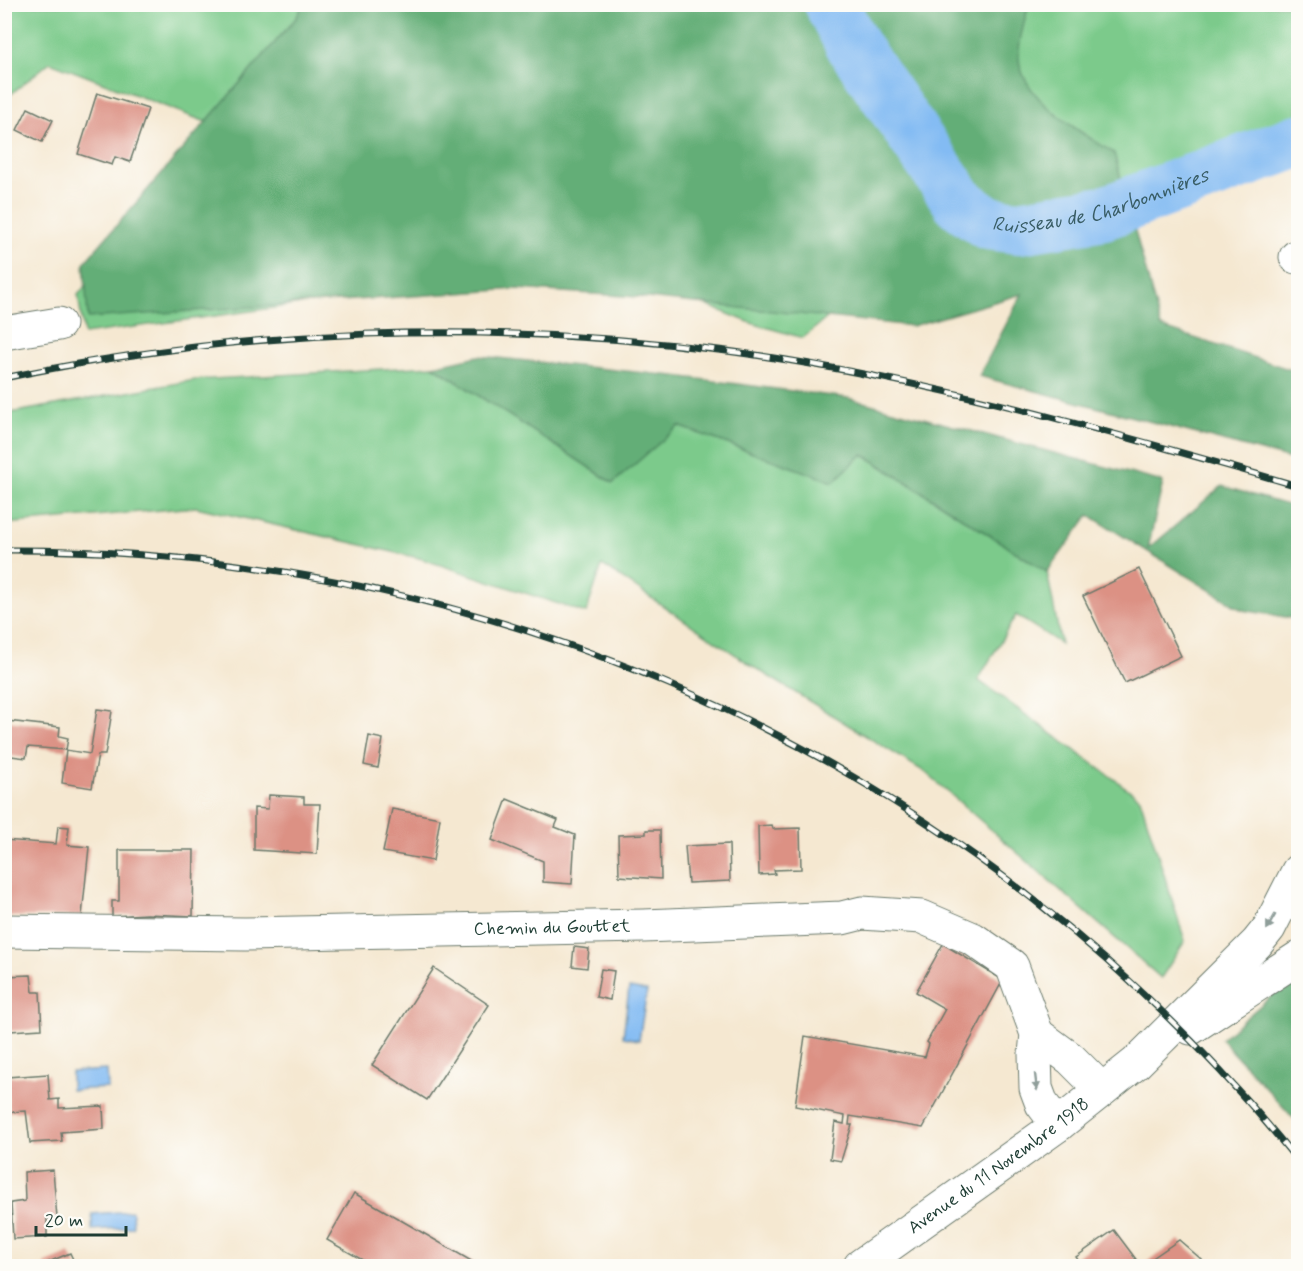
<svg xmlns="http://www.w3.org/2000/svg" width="1303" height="1271" font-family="Mynerve,sans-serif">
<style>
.green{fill:#7bca8b;stroke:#4d8460;stroke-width:1.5}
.forest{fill:#64ae77;stroke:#427656;stroke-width:1.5}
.water{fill:#83bbf3;stroke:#517c94;stroke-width:1.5}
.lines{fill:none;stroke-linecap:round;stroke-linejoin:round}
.river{stroke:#83bbf3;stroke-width:54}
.building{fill:#dc9184}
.minor-casing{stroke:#6a796b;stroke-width:35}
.major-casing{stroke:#6a796b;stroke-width:35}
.minor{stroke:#fff;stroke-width:33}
.major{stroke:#fff;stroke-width:33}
.rail-casing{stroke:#1f3d34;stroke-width:7}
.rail{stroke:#fdfcf7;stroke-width:4.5;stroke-dasharray:14;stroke-linecap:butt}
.oneway{fill:#8f9e9a}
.labels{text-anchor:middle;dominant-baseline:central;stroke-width:5;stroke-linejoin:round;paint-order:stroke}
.street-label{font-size:18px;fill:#1f3d34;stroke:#fdfcf7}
.water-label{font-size:20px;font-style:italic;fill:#385c64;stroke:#fdfcf7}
</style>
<rect width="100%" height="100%" fill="#fdfcf7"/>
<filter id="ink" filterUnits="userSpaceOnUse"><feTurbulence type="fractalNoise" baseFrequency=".0167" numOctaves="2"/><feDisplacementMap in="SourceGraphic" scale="12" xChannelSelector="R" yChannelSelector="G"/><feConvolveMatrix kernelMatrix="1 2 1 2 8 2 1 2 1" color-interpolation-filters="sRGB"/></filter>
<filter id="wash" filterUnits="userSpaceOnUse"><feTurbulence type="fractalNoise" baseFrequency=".008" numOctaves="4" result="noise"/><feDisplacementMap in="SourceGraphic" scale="24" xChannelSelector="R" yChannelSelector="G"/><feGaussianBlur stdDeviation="1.35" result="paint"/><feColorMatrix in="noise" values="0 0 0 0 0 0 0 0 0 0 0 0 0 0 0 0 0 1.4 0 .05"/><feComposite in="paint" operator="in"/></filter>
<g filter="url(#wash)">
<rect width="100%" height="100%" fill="#f5e8d1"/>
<g class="green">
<path d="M5 5H303L297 18 206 122 50 62 5 99Z"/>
<path d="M318 5H1298V128L1150 187 1088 205 969 200 803 338 751 323 676 293 516 289 389 292 84 334 78 295Z"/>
<path d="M433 366 613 483 678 426 833 482 862 454 1047 572 1061 644 1016 615 978 680 1140 798 1185 941 1161 978 925 772 760 671 602 565 586 613 419 558 196 507 5 524V414L195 380Z"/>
</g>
<g class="forest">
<path d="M303 5H1029C1025 19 1020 35 1019 50 1014 96 1081 132 1114 153L1161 327 1298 372V461L979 376 1022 294 912 326 638 297 517 289 88 318 84 263 296 18Z"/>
<path d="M478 356 675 376 848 398 1163 482 1148 549 1222 486 1298 508V619L1242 610 1089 515 1047 572 863 454 833 482 679 426 613 483 433 366Z"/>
<path d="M1296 975 1298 976V1123L1221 1039Z"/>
</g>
<g class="water">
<path d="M629 988 647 991 639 1040 623 1037Z"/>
<path d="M107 1070 108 1088 71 1090V1072Z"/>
<path d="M132 1211 133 1227 92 1230V1214Z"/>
</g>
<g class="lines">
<path class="river" id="s1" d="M831 4 853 46 960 203 988 223 1019 227 1104 213 1298 141"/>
</g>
<g id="blocks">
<g class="building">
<path d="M97 93 148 109 130 162 115 157 112 165 78 154Z"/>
<path d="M28 108 53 120 42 142 17 130Z"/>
<path d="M1139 569 1181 656 1125 683 1083 596Z"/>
<path d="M97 709 112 711 105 755H98L92 788 62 783 66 750 90 754Z"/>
<path d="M4 718 7 721 60 727 59 736 68 738 66 750 28 747 26 758 4 755Z"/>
<path d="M369 736 383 739 378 768 364 765Z"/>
<path d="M269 795 304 797V804H320L317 854 254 850V808L268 809Z"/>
<path d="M507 799 558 820 555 827 575 835 572 884 543 882V861L492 840Z"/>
<path d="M392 809 440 818 433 861 383 852Z"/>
<path d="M772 825 773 829 800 828 801 869 774 870 775 874 759 875 758 826Z"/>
<path d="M58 826 69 827 67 845 89 847 82 916 4 917V840L56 844Z"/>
<path d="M646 830H660L661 879 619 876 618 835 646 834Z"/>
<path d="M729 844 730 881 688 883 685 846Z"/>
<path d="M119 850H194L193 916 147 914 112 916V901H119Z"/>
<path d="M943 944 1003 980 923 1128 850 1116 849 1125H852L841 1161 830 1159 835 1122 844 1124 845 1116 795 1106 805 1036 925 1057 929 1044 927 1042 945 1009 916 992Z"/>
<path d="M574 947 589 949 587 968 572 966Z"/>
<path d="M434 968 489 1005 427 1100 372 1065Z"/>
<path d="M601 969 614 971 610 1000 596 997Z"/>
<path d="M31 975 33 992H40L42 1029 10 1031 9 1012 4 1013V976Z"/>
<path d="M48 1074 50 1100 59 1099V1108L103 1106 104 1129 61 1132 62 1141 30 1143 26 1111 9 1112 7 1077Z"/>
<path d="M53 1170 57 1218 47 1219V1237L13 1239 11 1203 25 1201 24 1172Z"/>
<path d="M354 1193 480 1266H373L327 1240Z"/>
<path d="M1114 1230 1141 1266 1179 1240 1209 1266H1082L1076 1257Z"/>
<path d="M70 1253 76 1266H45L44 1264Z"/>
</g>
</g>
</g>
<g filter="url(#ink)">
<use href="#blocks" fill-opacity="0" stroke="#6a796b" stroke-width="1.5"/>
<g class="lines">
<g class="minor-casing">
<g id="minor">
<path d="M1296 257 1298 256"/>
<path d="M4 333 59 324"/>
<path id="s2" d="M4 931 245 934 644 926 842 918 862 913 922 917 973 939 1012 966 1037 1034 1035 1054 1036 1088 1042 1104 1058 1125"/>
<path d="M1037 1034 1071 1059 1102 1090"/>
</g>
</g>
<g class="major-casing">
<g id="major">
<path d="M1191 1028 1298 958"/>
<path id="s3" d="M860 1266 1058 1125 1136 1063 1257 943 1269 928 1298 871"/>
</g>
</g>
<use href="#minor" class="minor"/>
<use href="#major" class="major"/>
<g class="rail-casing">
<g id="rail">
<path d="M4 378C240 328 489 320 727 351 921 377 1111 432 1298 486"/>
<path d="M4 550C505 547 984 769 1298 1161"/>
</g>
</g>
<use href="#rail" class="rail"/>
</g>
<defs><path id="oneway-solid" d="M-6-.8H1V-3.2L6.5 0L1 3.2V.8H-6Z" transform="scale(1.5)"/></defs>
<g class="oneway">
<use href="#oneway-solid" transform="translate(1271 922) rotate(120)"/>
<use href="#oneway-solid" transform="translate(1036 1082) rotate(83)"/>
</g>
</g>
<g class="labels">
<g class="street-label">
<text stroke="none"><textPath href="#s2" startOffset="548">Chemin du Gouttet</textPath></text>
<text stroke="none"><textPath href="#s3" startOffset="171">Avenue du 11 Novembre 1918</textPath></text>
</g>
<g class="water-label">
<text stroke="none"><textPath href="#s1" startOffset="388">Ruisseau de Charbonnières</textPath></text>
</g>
</g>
<rect width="1303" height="1271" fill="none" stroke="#fdfcf7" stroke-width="24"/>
<path d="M36 1226v9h90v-9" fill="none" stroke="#1f3d34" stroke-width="3"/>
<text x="45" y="1226" font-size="18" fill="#1f3d34" stroke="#fdfcf7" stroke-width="4.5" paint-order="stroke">20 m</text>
</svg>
